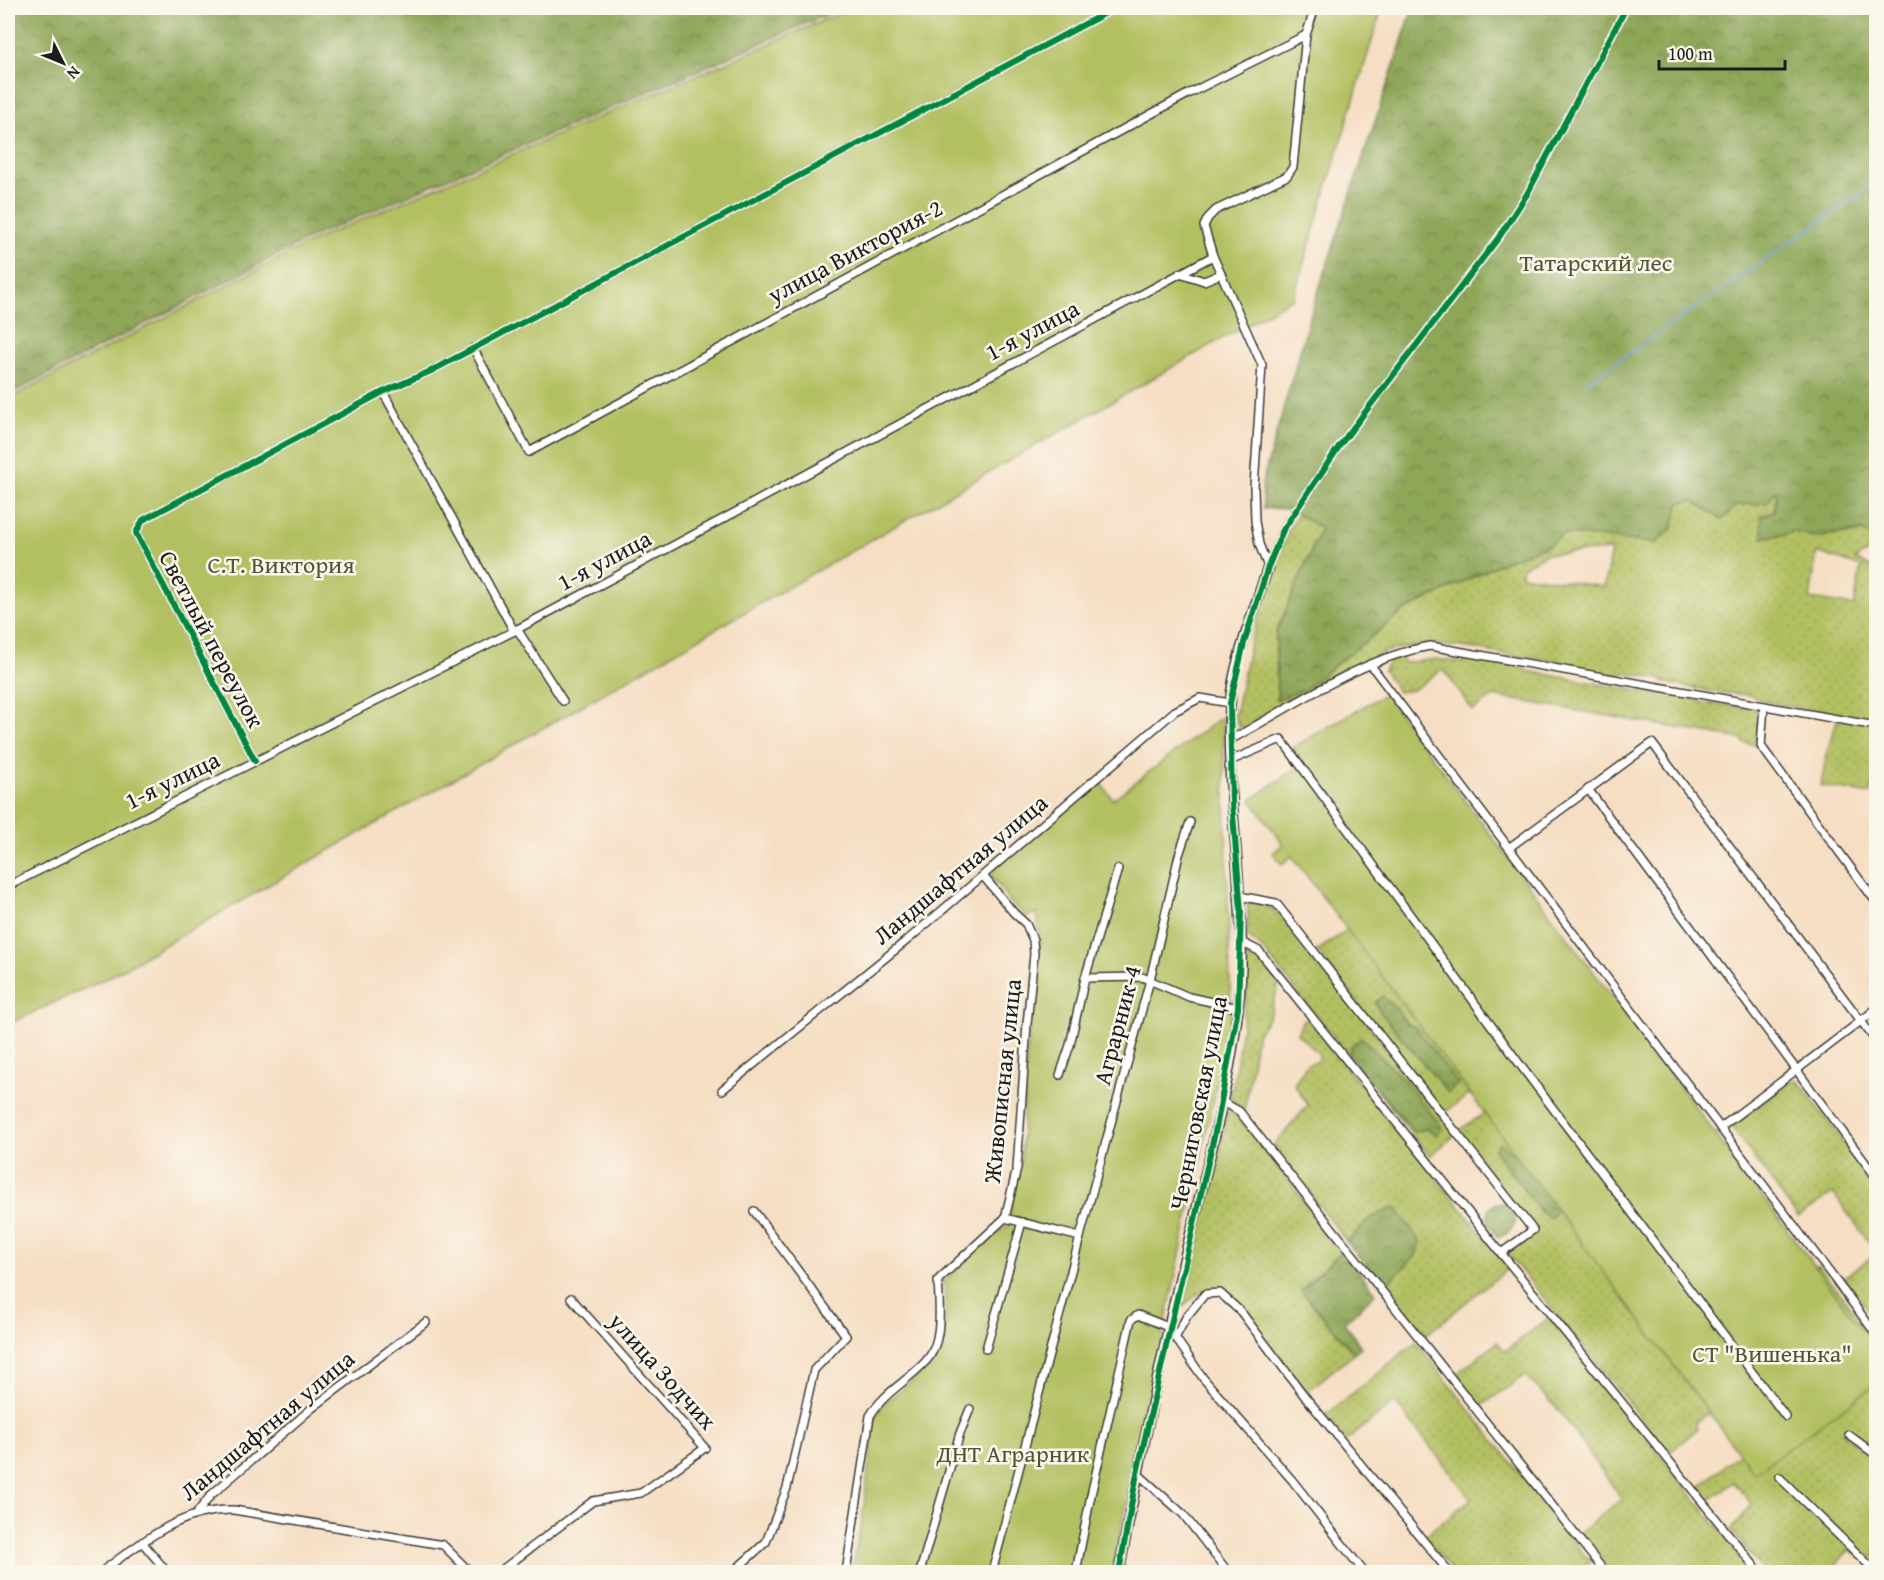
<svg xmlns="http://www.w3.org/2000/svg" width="1884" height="1580" font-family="'Gentium Book Plus',serif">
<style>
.grass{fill:url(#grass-dots);stroke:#686e3f;stroke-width:1.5;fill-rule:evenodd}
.forest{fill:url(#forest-crowns);stroke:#55613a;stroke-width:1.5}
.garden{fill:#b3c062;stroke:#686e3f;stroke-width:1.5}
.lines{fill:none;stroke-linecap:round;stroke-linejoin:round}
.stream{stroke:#6d9fd8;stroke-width:2}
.minor-casing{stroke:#3d3935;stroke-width:10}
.tertiary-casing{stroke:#3d3935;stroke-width:12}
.minor{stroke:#fff;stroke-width:7}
.tertiary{stroke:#fff;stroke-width:9}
.cycleway-casing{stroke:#fbf7ec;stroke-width:10}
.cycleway{stroke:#00873e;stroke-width:6}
.labels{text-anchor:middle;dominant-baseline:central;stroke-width:5;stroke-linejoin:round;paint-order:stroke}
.street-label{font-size:24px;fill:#1c1c1c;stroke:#fbf7ec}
.park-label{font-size:24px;fill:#515534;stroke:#fbf7ec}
</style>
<defs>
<pattern id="grass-dots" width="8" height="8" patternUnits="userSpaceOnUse" patternTransform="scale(1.5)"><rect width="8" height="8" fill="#b3c062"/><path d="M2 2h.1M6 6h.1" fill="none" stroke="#99a454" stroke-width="1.8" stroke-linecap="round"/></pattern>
<pattern id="forest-crowns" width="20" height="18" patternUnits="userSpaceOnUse" patternTransform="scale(1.5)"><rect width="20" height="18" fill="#8ea658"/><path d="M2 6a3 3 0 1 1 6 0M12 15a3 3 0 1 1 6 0" fill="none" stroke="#738648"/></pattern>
</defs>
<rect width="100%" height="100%" fill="#fbf7ec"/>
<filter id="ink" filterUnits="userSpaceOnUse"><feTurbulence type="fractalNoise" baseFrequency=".0167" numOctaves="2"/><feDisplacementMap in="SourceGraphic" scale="12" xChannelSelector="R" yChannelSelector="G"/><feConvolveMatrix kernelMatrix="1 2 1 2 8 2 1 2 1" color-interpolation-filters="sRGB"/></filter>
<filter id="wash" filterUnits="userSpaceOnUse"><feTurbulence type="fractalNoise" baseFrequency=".008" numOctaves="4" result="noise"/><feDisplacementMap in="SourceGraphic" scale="24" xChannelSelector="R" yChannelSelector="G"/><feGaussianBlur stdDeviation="1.35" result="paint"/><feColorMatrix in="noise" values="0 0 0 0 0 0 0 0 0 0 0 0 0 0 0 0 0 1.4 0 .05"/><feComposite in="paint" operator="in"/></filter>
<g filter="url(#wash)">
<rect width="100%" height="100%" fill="#f5dec3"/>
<g class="grass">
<path d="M1776 491C1781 505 1768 525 1763 538L1795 532 1821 538 1831 534H1852L1862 531 1876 540V547L1855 559 1876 570V764L1870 794 1821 786 1826 755 1839 715 1763 701 1750 695 1714 692 1662 682 1661 679 1623 673 1620 676 1566 667 1564 662 1527 656 1523 658C1476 648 1431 638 1385 652L1244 727H1239L1235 715 1250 643 1287 532 1298 514 1321 528 1276 633 1277 699 1303 690 1404 611 1505 561 1548 545 1564 534 1656 543 1673 527 1679 503 1692 500 1713 514 1737 505 1766 503ZM1611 550 1604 587 1521 575 1522 567 1546 554ZM1817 552 1861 567 1854 606 1810 599Z"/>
<path d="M1402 657 1404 663 1436 659 1463 663 1465 657 1522 667 1527 671 1655 694 1660 690 1687 696 1703 703 1756 708 1759 713 1757 745 1744 743 1741 739 1493 696 1473 711 1443 669 1413 690 1398 692 1384 670 1390 660Z"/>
<path d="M1248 902 1263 903 1284 918 1455 1135 1430 1156 1261 947 1248 937Z"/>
<path d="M1344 925 1477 1103 1470 1094 1444 1113 1317 951 1347 930Z"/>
<path d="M1247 950 1265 963 1279 984 1269 1017 1257 1034 1244 1113 1231 1098 1246 1000Z"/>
<path d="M1308 1019 1509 1268 1423 1337 1383 1287 1415 1257 1395 1207 1371 1218 1347 1242 1274 1145 1308 1105 1294 1084 1307 1064 1318 1061 1319 1054 1297 1033 1303 1020Z"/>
<path d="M1792 1080 1799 1082 1876 1186V1252L1833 1193 1798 1217 1734 1131 1732 1125Z"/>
<path d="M1228 1111 1237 1114 1243 1121 1342 1251 1308 1282 1302 1291 1354 1353 1307 1392 1225 1289 1200 1292 1183 1307Z"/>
<path d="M1485 1113 1497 1130 1817 1268 1819 1266 1876 1341V1451L1846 1430 1843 1433 1876 1459V1554L1870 1562 1849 1550 1829 1572H1765L1731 1530 1752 1505 1734 1482 1708 1501 1698 1488 1740 1453 1711 1411 1695 1423 1697 1429 1669 1453 1507 1253 1535 1231 1458 1131Z"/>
<path d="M1876 1254V1321L1843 1278Z"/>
<path d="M1549 1318 1754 1572H1611L1579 1533 1622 1499 1558 1409 1525 1375 1480 1407 1454 1376 1497 1342 1505 1351Z"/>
<path d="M1416 1342 1590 1562 1576 1572H1453L1424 1536 1471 1499 1395 1402 1346 1441 1326 1415Z"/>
</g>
<g class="forest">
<path d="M8 8H842L314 236 8 395Z"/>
<path d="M1413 8H1876V540L1862 531 1831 534 1821 538 1795 532 1763 538 1761 516 1774 511 1777 495 1776 491 1766 503 1737 505 1722 520 1693 500 1680 503 1673 527 1656 543 1564 534 1548 545 1505 561 1404 611 1303 690 1277 700 1276 633 1321 528 1289 509 1263 508 1262 483 1310 316Z"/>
<path d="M1382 996 1396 1008 1407 1024 1415 1027 1458 1084 1448 1093 1381 1013 1375 1003Z"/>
<path d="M1362 1038 1404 1080 1442 1127 1437 1135 1427 1129 1414 1132 1348 1055 1351 1046Z"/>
<path d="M1499 1143 1520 1158 1558 1208 1550 1218 1540 1211 1494 1150Z"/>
<path d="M1496 1203H1507L1516 1222 1509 1232 1498 1238 1488 1224V1210Z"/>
<path d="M1395 1207 1421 1242 1415 1257 1383 1287 1347 1242 1371 1218Z"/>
<path d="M1342 1251 1376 1293 1344 1323 1361 1347 1354 1353 1301 1291Z"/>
</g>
<g class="garden">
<path d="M852 8H1382L1293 298 107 978 8 1024V399L316 239Z"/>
<path d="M1385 694 1876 1348V1384L1754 1473 1292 856 1282 864 1273 853 1283 844 1251 800 1303 763 1292 748Z"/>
<path d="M1223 716 1231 1017 1112 1572H851L862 1520 875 1417 882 1405 931 1365 946 1319 944 1281 1008 1224 1021 1156 1026 1060 1040 943 1037 913 1026 917 1011 903 992 877 995 867 1100 782 1113 799Z"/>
</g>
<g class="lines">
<path class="stream" d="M1586 383 1876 183"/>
</g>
</g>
<g filter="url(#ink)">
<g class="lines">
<g class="minor-casing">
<g id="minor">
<path d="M1180 273 1204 281 1221 274"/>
<path d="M473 348 529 452 1188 94 1306 35"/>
<path d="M383 392 514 631"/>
<path d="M1268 567 1283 530 1340 445 1499 237 1527 194 1626 8"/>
<path d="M1268 567 1259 544 1255 521 1254 487 1262 365 1213 256 1204 226 1208 218 1216 210 1287 176 1293 167 1306 35 1315 8"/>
<path d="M517 629 563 701"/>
<path d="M1370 664 1876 1334"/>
<path d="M1764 706 1761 746 1876 902"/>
<path d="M1230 740C1292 707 1361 658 1430 646L1876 726"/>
<path d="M255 761 136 533 143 520 383 392 431 371 1115 8"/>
<path d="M1230 761 1281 739 1524 1070 1786 1417"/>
<path d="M1588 789 1876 1177"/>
<path d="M1510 847 1652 743 1861 1021 1720 1128"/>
<path d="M8 886 514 631 1213 256"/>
<path d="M1239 896 1276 903 1533 1230 1501 1253 1759 1572"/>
<path d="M1241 942 1259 951 1501 1253"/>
<path d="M1085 978 1142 977 1189 997 1238 1008"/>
<path d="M1876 1009 1861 1021 1876 1041"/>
<path d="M1060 1075 1070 1045 1085 978 1118 869"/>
<path d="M722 1090 911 937 1175 711 1200 698 1230 703"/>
<path d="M1221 1101 1239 1111 1605 1572"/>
<path d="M1080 1237 1150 980 1179 855 1190 822"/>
<path d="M1175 1338 1187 1316 1205 1294 1220 1293 1241 1312 1303 1394 1449 1572"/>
<path d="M986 1349 1022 1222"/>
<path d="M1849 1435 1876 1455"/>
<path d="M1137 1473 1183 1514 1228 1572"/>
<path d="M1779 1477 1876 1572"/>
<path d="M197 1513 211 1495 311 1409 426 1322"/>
<path d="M142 1542 167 1572"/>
<path d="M101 1572C141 1543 181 1508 234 1510L443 1545 470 1572"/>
<path d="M499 1572 593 1501 641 1493 705 1448 571 1298"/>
<path d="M733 1572 766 1542 787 1488 814 1370 846 1336 754 1211"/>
<path d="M846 1572 870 1416C884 1392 908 1381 926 1361 944 1342 939 1303 938 1280L1005 1218 1017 1168 1027 1024 1034 954 1033 940 1026 924 1014 913 983 876"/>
<path d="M920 1572 960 1433 970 1409"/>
<path d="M992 1572 1080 1237 1005 1218"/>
<path d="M1076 1572 1091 1495 1131 1320 1138 1315 1168 1327 1203 1378 1292 1480 1364 1572"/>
</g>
</g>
<g class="tertiary-casing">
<path id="tertiary" d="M1119 1572C1138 1469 1159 1367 1183 1265 1203 1181 1228 1095 1238 1009 1250 908 1225 807 1230 705 1233 663 1255 608 1268 567"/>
</g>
<use href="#minor" class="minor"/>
<use href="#tertiary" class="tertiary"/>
<g class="cycleway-casing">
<g id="cycleway">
<path d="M255 761 136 533 143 520 383 392 431 371 1115 8"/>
<path d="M1119 1572 1137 1473 1217 1123 1238 1008 1241 911 1232 803 1230 703 1244 643 1268 567 1283 530 1340 445 1499 237 1527 194 1626 8"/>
</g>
</g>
<use href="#cycleway" class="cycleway"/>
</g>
</g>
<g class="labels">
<g class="street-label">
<text transform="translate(855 251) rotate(-28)">улица Виктория-2</text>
<text transform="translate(1032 330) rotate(-28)">1-я улица</text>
<text transform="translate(604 560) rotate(-28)">1-я улица</text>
<text transform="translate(212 639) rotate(62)">Светлый переулок</text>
<text transform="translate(172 780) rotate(-26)">1-я улица</text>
<text transform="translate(960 869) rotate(-40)">Ландшафтная улица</text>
<text transform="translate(1117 1025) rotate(-75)">Аграрник-4</text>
<text transform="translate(1002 1081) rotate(-84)">Живописная улица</text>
<text transform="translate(1198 1103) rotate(-79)">Черниговская улица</text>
<text transform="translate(663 1371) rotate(48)">улица Зодчих</text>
<text transform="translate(267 1425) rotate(-40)">Ландшафтная улица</text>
</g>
<g class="park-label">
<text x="1596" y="262">Татарский лес</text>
<text x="281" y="564">С.Т. Виктория</text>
<text x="1772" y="1353">СТ "Вишенька"</text>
<text x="1013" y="1453">ДНТ Аграрник</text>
</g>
</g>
<rect width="1884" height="1580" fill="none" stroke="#fbf7ec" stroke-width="30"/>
<g transform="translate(63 63) rotate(133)" stroke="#fbf7ec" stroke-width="4.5" paint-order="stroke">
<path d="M0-4.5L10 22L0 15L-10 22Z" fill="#1c1c1c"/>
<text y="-9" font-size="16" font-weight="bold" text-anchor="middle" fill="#1c1c1c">N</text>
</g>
<path d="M1659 60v9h126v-9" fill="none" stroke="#1c1c1c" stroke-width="3"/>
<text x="1668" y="60" font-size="18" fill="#1c1c1c" stroke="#fbf7ec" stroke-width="4.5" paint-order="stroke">100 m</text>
</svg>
